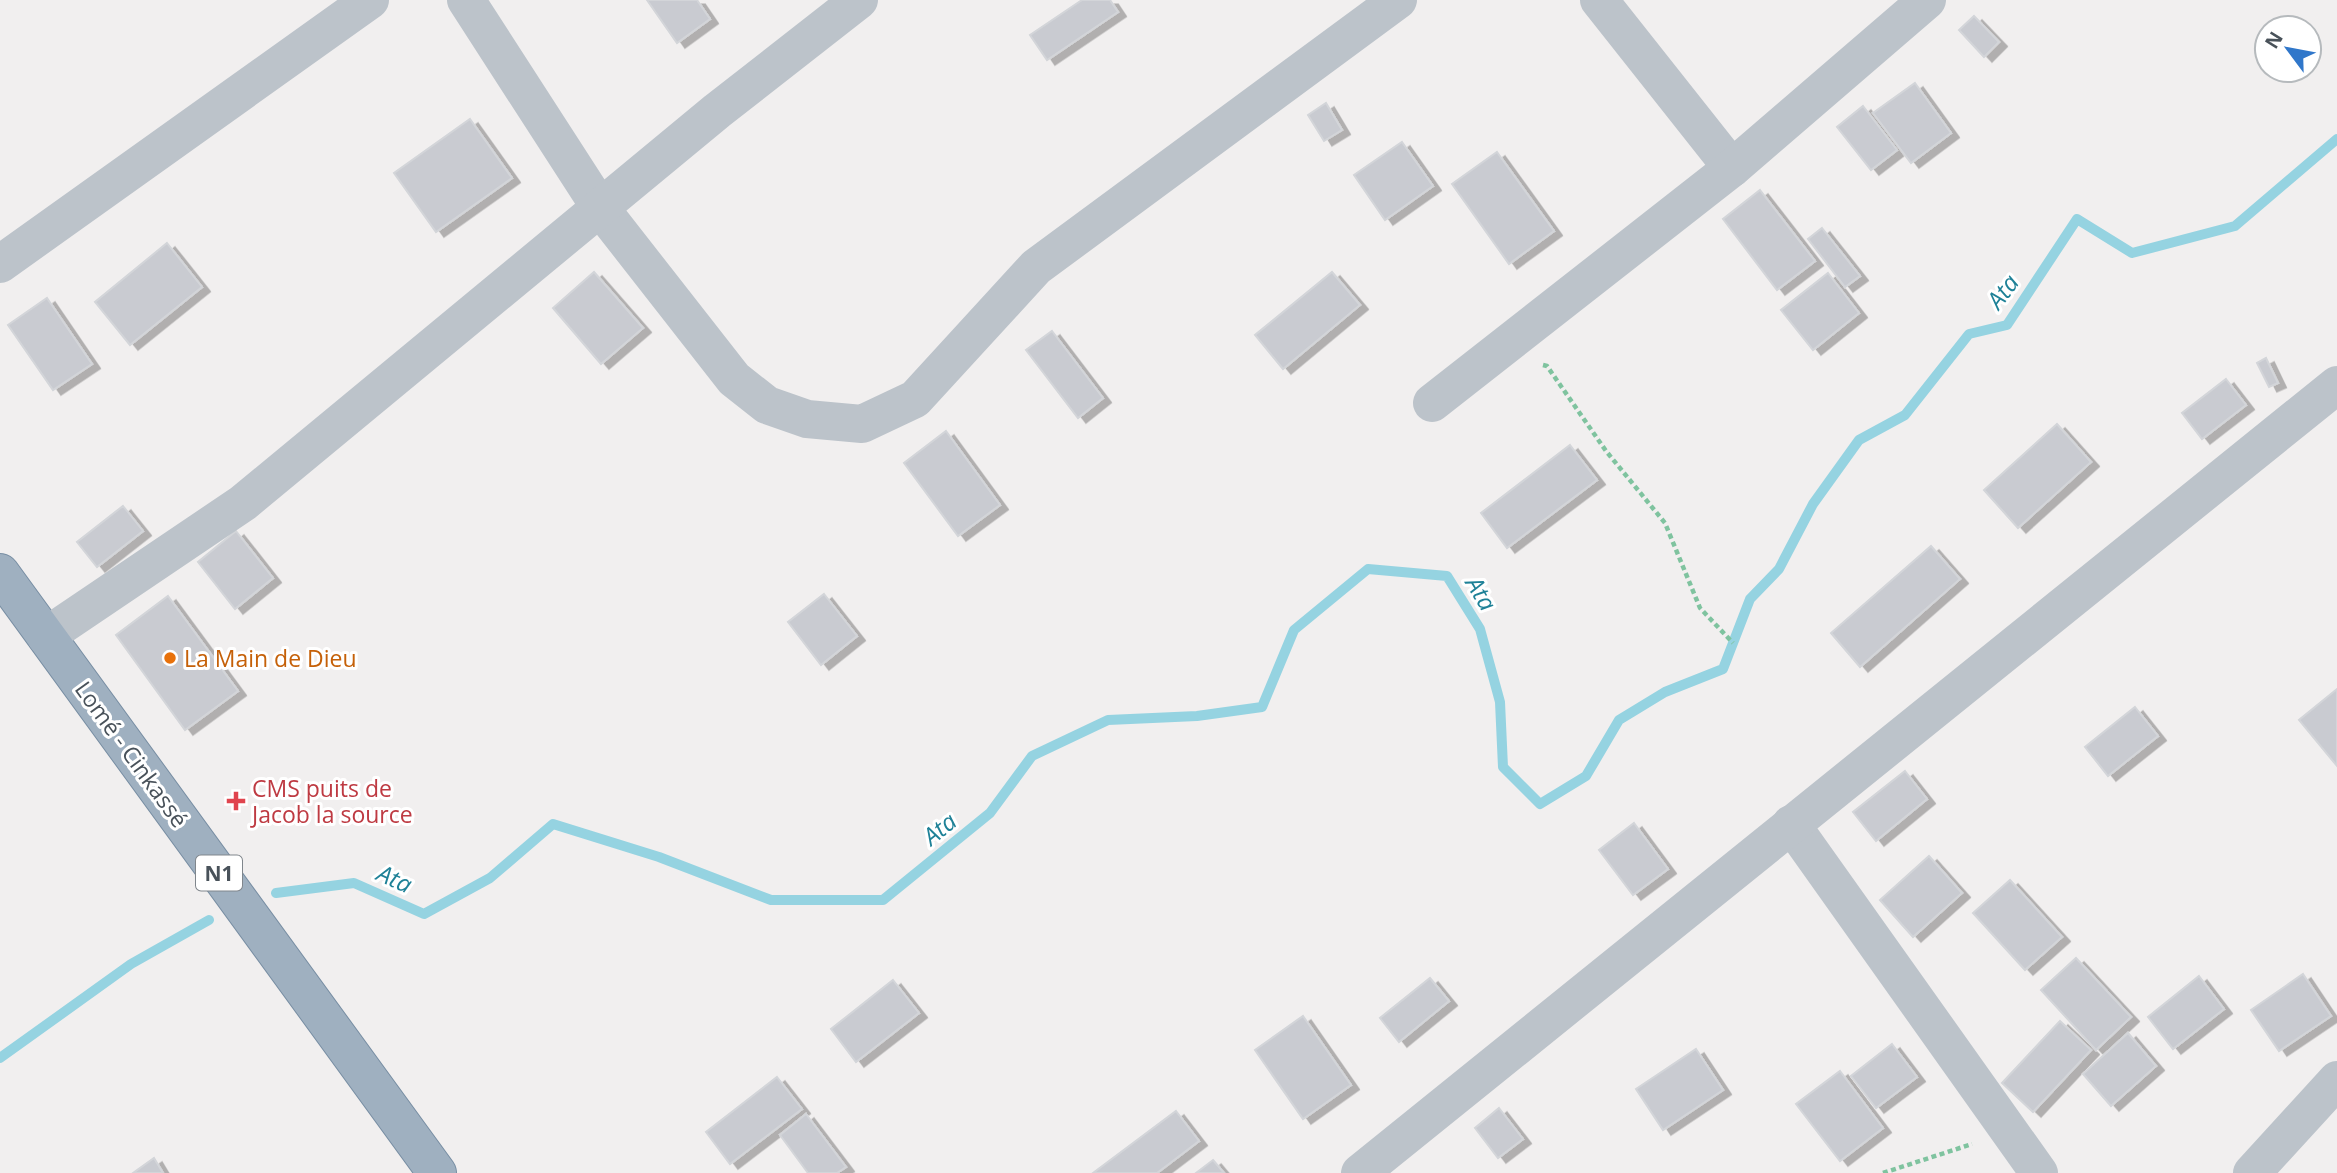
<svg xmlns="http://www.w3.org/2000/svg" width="2337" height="1173" font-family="'Open Sans',sans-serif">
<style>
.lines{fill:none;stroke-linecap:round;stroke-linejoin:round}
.stream{stroke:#95d3e1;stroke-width:10}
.building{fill:#c9cbd1;stroke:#d3d5d9;stroke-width:2;filter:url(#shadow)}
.trunk-casing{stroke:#788ea3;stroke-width:40}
.path{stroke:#7fc39f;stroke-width:4.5;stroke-dasharray:5 3.5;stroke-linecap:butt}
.minor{stroke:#bcc3ca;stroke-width:38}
.trunk{stroke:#9fb0c0;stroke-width:38}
.food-dot{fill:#e8710a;stroke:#fff;stroke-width:2.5}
.health-dot{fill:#e0444e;stroke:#fff;stroke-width:2.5}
.labels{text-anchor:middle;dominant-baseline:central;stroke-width:6;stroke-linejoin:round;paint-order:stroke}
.shield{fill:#fff;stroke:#80868c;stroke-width:2}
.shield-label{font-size:21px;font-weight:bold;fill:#49525a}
.food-label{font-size:23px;fill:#c56008;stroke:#fff;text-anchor:start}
.street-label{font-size:23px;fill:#49525a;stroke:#fff}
.health-label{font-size:23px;fill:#be3a42;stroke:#fff;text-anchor:start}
.water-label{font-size:24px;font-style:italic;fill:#1e8197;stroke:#fff}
</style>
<defs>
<filter id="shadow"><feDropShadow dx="8" dy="4.5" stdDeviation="0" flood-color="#0004"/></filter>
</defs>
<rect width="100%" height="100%" fill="#f1efef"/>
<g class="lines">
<g class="stream">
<path d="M276 893 354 883 424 914 490 878 553 824 659 857 771 900H883L990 813 1032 756 1108 720 1197 716 1262 707 1294 630 1368 569 1447 576 1480 629 1500 702 1503 767 1540 804 1586 776 1619 720 1665 692 1723 669 1750 599 1779 569 1813 504 1859 440 1905 415 1969 334 2007 325 2077 219 2132 253 2235 226 2337 139"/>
<path d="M0 1058 131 964 209 920"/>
</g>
</g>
<g class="building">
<path d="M647 0H697L710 19 677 43Z"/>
<path d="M1082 0H1110L1118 12 1047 60 1030 35Z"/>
<path d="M1974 16 1999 42 1984 57 1959 30Z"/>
<path d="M1915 83 1951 133 1911 163 1873 113Z"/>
<path d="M1326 103 1342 130 1324 141 1308 115Z"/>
<path d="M1863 106 1897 150 1871 170 1837 127Z"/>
<path d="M470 119 512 178 436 232 394 173Z"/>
<path d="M1402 142 1433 186 1385 220 1354 175Z"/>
<path d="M1497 152 1554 231 1509 264 1452 184Z"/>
<path d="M1760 190 1815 261 1777 290 1723 219Z"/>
<path d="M1822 228 1860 276 1845 287 1808 239Z"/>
<path d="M167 243 202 287 130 345 95 302Z"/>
<path d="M594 272 643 328 601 364 553 308Z"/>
<path d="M1332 272 1360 305 1283 369 1255 335Z"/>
<path d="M1828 273 1859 313 1813 350 1781 310Z"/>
<path d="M47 298 92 364 53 390 8 325Z"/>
<path d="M1052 331 1103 398 1078 418 1026 350Z"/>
<path d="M2266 358 2278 383 2269 387 2257 363Z"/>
<path d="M2226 379 2246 405 2202 439 2182 413Z"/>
<path d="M2057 424 2091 462 2018 528 1984 490Z"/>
<path d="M946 431 1000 505 958 536 904 463Z"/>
<path d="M1570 445 1597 480 1507 548 1481 513Z"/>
<path d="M123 506 143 531 97 567 77 542Z"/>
<path d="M236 531 273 578 235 609 198 562Z"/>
<path d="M1931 546 1960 579 1860 667 1831 633Z"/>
<path d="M824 594 857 636 821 665 788 622Z"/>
<path d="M168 596 238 691 185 730 116 635Z"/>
<path d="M2337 689V766L2299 720Z"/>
<path d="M2135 707 2158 736 2108 776 2085 747Z"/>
<path d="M1905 771 1927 799 1876 841 1853 812Z"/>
<path d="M1634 823 1668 869 1633 895 1599 850Z"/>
<path d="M1929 856 1962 893 1913 937 1880 900Z"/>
<path d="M2010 880 2062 937 2025 970 1973 913Z"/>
<path d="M2076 958 2131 1017 2096 1050 2041 990Z"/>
<path d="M2303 974 2331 1016 2279 1051 2251 1010Z"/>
<path d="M2199 976 2224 1009 2173 1049 2148 1017Z"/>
<path d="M1430 978 1449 1001 1399 1042 1380 1018Z"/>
<path d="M893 980 919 1013 856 1062 831 1029Z"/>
<path d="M1303 1016 1351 1085 1303 1119 1255 1050Z"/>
<path d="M2060 1021 2091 1050 2033 1112 2002 1083Z"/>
<path d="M2128 1033 2156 1066 2111 1106 2083 1074Z"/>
<path d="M1892 1044 1917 1077 1876 1108 1851 1076Z"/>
<path d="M1696 1049 1723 1090 1663 1130 1636 1089Z"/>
<path d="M1840 1071 1883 1128 1840 1161 1796 1104Z"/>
<path d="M777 1077 802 1109 730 1164 706 1132Z"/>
<path d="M1499 1108 1523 1139 1498 1158 1475 1128Z"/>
<path d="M1176 1111 1199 1141 1157 1173H1093Z"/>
<path d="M806 1114 846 1167 837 1173H808L780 1135Z"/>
<path d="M154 1158 163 1173H133Z"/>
<path d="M1213 1160 1224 1173H1196Z"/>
</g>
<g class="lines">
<g class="trunk-casing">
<path id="trunk" d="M0 573 437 1173"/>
</g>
<g class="path">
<path d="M1543 365 1547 366 1606 451 1665 523 1700 608 1733 643"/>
<path d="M1883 1173 1972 1144"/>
</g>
<g class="minor">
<path d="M466 0 601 209 734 379 767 405 807 419 862 424 915 399 1036 267 1398 0"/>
<path d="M1599 0 1732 168"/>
<path d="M0 264 370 0"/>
<path d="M1432 403 1732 168 1927 0"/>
<path d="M46 636 243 503 717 111 859 0"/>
<path d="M1791 824 2039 1173"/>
<path d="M1360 1173 2337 385"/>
<path d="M2252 1173 2337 1080"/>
</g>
<use href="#trunk" class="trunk"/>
</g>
<circle class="food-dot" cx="170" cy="658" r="7"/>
<path class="health-dot" d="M232.5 790.5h7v7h7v7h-7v7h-7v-7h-7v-7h7z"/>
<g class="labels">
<rect class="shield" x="196" y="855.5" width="46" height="35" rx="5"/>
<g class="shield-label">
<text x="219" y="873">N1</text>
</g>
<g class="food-label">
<text x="184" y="658">La Main de Dieu</text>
</g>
<g class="street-label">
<text transform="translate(132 754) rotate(54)">Lomé - Cinkassé</text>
</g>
<g class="health-label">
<text x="252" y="788">CMS puits de<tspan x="252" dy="26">Jacob la source</tspan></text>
</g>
<g class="water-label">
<text transform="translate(2002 291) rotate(-53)">Ata</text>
<text transform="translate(1482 593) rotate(59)">Ata</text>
<text transform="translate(939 828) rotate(-39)">Ata</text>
<text transform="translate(395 878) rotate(24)">Ata</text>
</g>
</g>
<g transform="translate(2288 49) rotate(302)"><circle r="33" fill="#ffffff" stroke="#b6babd" stroke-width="2"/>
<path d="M0-5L12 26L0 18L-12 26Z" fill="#3077ca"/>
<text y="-10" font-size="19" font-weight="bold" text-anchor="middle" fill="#49525a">N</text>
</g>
</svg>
